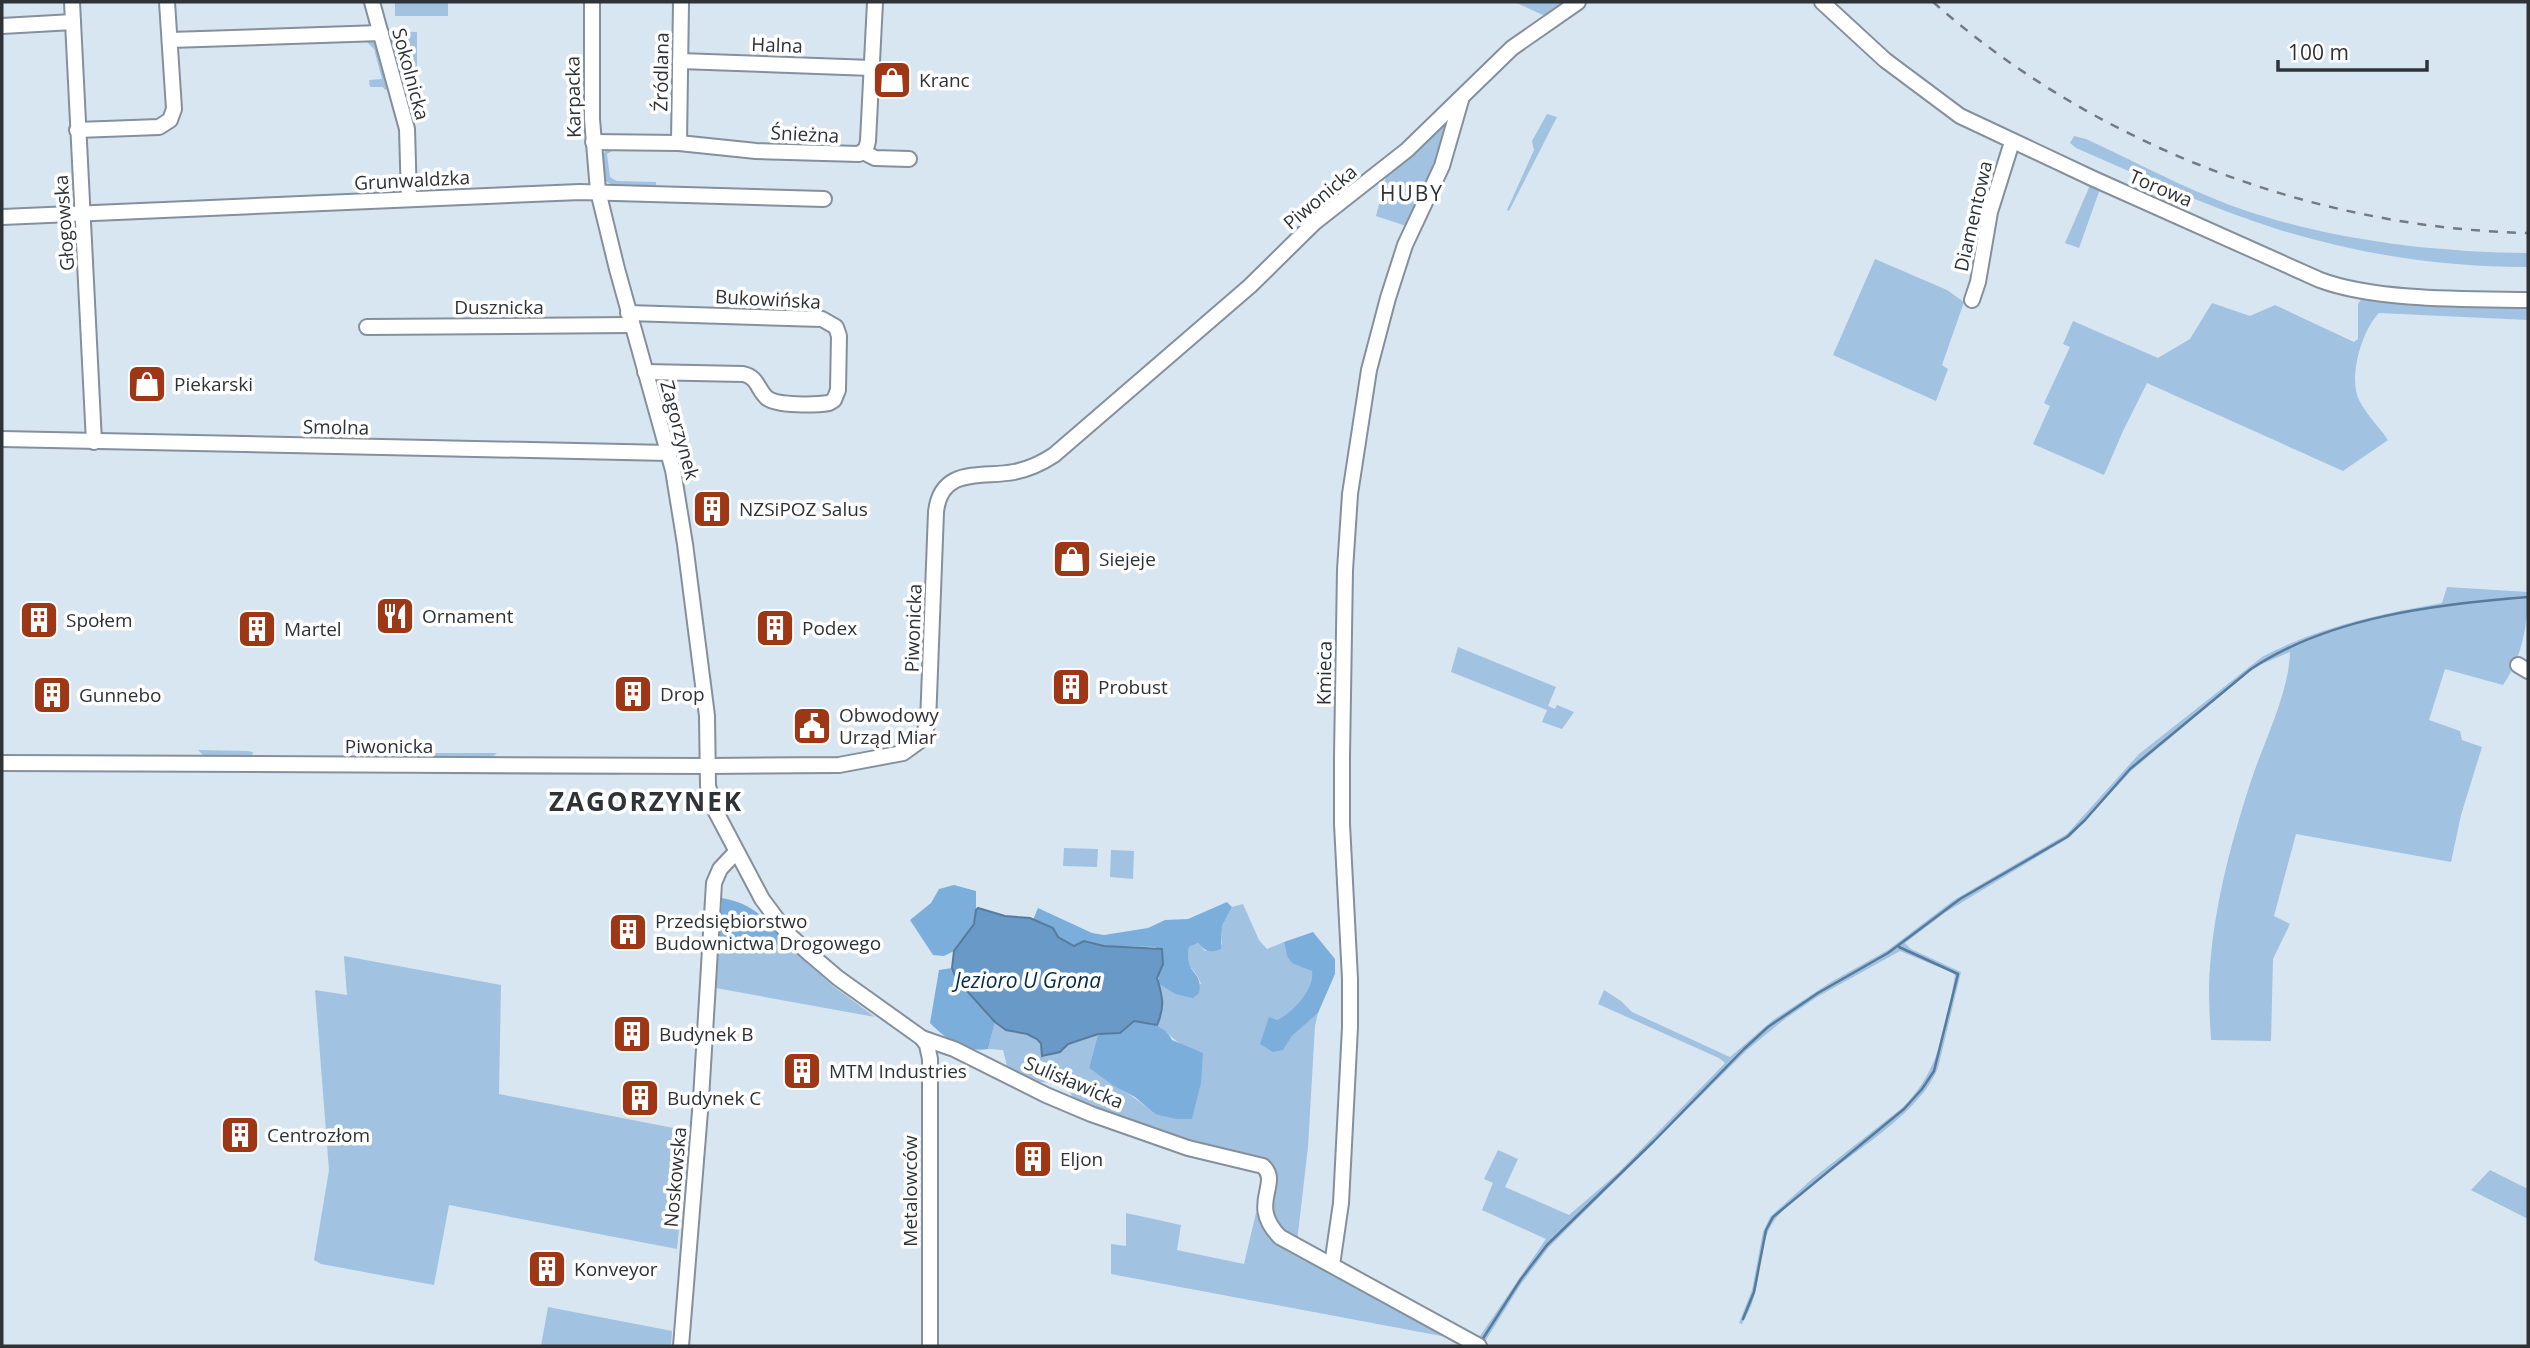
<svg xmlns="http://www.w3.org/2000/svg" width="2530" height="1348" font-family="'Open Sans',sans-serif">
<style>
.green{fill:#a1c2e0}
.forest{fill:#7caedc}
.water{fill:#699ac7;stroke:#577b9c;stroke-width:2}
.lines{fill:none;stroke-linecap:round;stroke-linejoin:round}
.stream{stroke:#577b9c;stroke-width:2.5}
.minor-casing{stroke:#84909c;stroke-width:18}
.minor{stroke:#fff;stroke-width:14}
.rail{stroke:#727b82;stroke-width:2.5;stroke-dasharray:9 9;stroke-linecap:butt}
.labels{text-anchor:middle;dominant-baseline:central;stroke-width:7;stroke-linejoin:round;paint-order:stroke}
.street-label{font-size:19px;fill:#2e3338;stroke:#fff}
.poi-label{font-size:19px;fill:#2e3338;stroke:#fff;text-anchor:start}
.neighbourhood-label{font-size:21px;letter-spacing:2px;fill:#2e3338;stroke:#fff}
.water-label{font-size:21px;font-style:italic;fill:#052c4a;stroke:#fff}
.district-label{font-size:26px;font-weight:bold;letter-spacing:2px;fill:#2e3338;stroke:#fff}
</style>
<rect width="100%" height="100%" fill="#d8e6f2"/>
<g class="green">
<rect x="395" y="2" width="53" height="14"/>
<path d="M1515 2H1568L1547 17Z"/>
<path d="M386 31 417 32V93H403Z"/>
<path d="M375 41 392 88 385 90 383 87H370L369 80 382 79 374 49 367 42Z"/>
<path d="M1450 114 1449 135 1409 227 1376 216 1387 173Z"/>
<path d="M1547 114 1557 117 1509 211 1507 210 1534 150 1532 141Z"/>
<path d="M2074 136 2086 139C2145 166 2203 199 2266 217 2350 242 2441 252 2528 253V267C2444 267 2361 255 2280 230 2210 208 2143 177 2076 148L2070 143Z"/>
<path d="M614 150 607 154 610 177 617 181 656 182V189L615 186 603 180 599 166 603 165V155L606 150Z"/>
<path d="M2091 183 2100 189 2079 248 2065 243Z"/>
<path d="M1875 259 1947 290 1964 302 1942 365 1948 369 1936 401 1833 355Z"/>
<path d="M2377 297 2528 303V320L2379 313C2362 330 2348 377 2359 400 2366 414 2379 427 2388 440L2343 471 2147 383 2123 431 2104 475 2033 444 2050 406 2044 403 2070 347 2063 344 2073 321 2158 358 2190 339 2212 303 2250 316 2275 305 2354 342 2358 339V304L2362 298Z"/>
<path d="M2447 587 2528 592C2528 623 2522 659 2503 685L2445 669 2429 720 2460 731 2462 740 2482 747 2461 815 2451 862 2296 834 2274 916 2290 924 2273 959 2271 1041 2211 1040C2210 1023 2209 1005 2209 987 2211 918 2229 849 2250 784 2263 743 2289 694 2290 652L2262 664 2249 672 2132 770 2070 837 1946 912 1905 943 1911 949 1961 972 1938 1068C1915 1125 1819 1169 1777 1217 1758 1239 1762 1274 1753 1300 1751 1308 1746 1316 1742 1324L1739 1323 1752 1290 1763 1232 1770 1217 1812 1179 1902 1108C1940 1071 1946 1026 1955 975L1951 972 1900 951 1817 997 1785 1019 1747 1050 1549 1247 1521 1284 1484 1343 1478 1339 1546 1239 1482 1210 1493 1183 1484 1179 1498 1150 1518 1159 1505 1187 1569 1215 1619 1172 1725 1063 1719 1058 1598 1004 1604 990 1621 1001 1632 1012 1730 1057 1773 1020 1831 982 1888 950 1954 900 2067 834 2139 754 2262 657C2318 627 2380 614 2442 603Z"/>
<path d="M1458 647 1556 687 1548 706 1555 709 1557 705 1574 712 1562 729 1542 722 1547 710 1451 672Z"/>
<path d="M198 750 248 751 253 752 252 757 206 758Z"/>
<path d="M421 753H497L489 760 428 759Z"/>
<path d="M426 771H599L623 775 422 774Z"/>
<path d="M1064 848 1098 849 1097 867 1063 866Z"/>
<path d="M1111 850 1134 851 1133 879 1110 877Z"/>
<path d="M1243 904 1259 940 1267 949 1284 942C1289 967 1294 959 1312 971 1314 990 1293 1012 1277 1020L1269 1018 1291 1037 1318 1013 1315 1026 1308 1147 1297 1242 1288 1238 1268 1216C1271 1201 1280 1174 1268 1163L1196 1147 1074 1101 1067 1084 1040 1082 1007 1066 1003 1050 988 1049 995 1022C1000 1026 1004 1030 1010 1031 1031 1038 1038 1031 1044 1057L1060 1052 1068 1044 1098 1034 1089 1068C1111 1084 1135 1096 1155 1114L1184 1046C1173 1040 1168 1032 1157 1025 1163 1012 1166 998 1159 984L1175 994 1201 984C1195 966 1185 970 1189 947L1198 943 1205 951 1222 944V926L1232 907Z"/>
<path d="M719 938 789 947 833 986 875 1017 716 988Z"/>
<path d="M344 956 501 985 499 1094 689 1131 677 1249 449 1205 434 1285 321 1264 314 1260 329 1170 315 990 347 995Z"/>
<path d="M2490 1170 2528 1189V1219L2471 1190Z"/>
<path d="M1126 1213 1181 1225 1177 1250 1244 1264 1256 1213 1260 1214 1262 1220 1452 1338 1111 1274V1244L1126 1246Z"/>
<path d="M548 1307 672 1331 671 1346H541Z"/>
</g>
<g class="forest">
<path d="M954 885 976 891V910L974 924 970 930 954 951 944 956 933 955 910 920 931 903 939 889Z"/>
<path d="M722 898C756 904 768 922 789 947L719 938Z"/>
<path d="M1227 902 1232 907 1222 926 1221 949C1210 953 1206 952 1198 943L1189 947C1184 976 1204 970 1199 993L1193 998 1175 994 1159 984 1158 972 1161 968 1156 947 1104 946 1084 941 1074 946 1058 937 1053 928 1033 920 1038 908 1092 933 1104 935 1148 928 1165 920 1188 919Z"/>
<path d="M1313 932 1335 959V974L1318 1013 1291 1037 1283 1050 1273 1052 1260 1044 1269 1017 1277 1020C1293 1012 1314 990 1312 971L1292 963 1287 956 1284 942Z"/>
<path d="M952 968 957 980 995 1022 988 1049C965 1053 946 1039 930 1023L939 970Z"/>
<path d="M1134 1021C1149 1022 1165 1025 1172 1040L1203 1053 1201 1083 1192 1119H1176L1155 1114 1135 1097 1114 1086 1089 1068 1098 1034 1120 1033Z"/>
</g>
<path class="water" d="M978 908 1005 916 1030 918 1053 928 1058 937 1074 946 1084 941 1104 946 1162 949 1163 964 1157 978C1163 997 1165 1007 1157 1025L1134 1021 1120 1033 1098 1034 1068 1044 1060 1052 1042 1056 1041 1044 1037 1039 1027 1034 1006 1030 995 1022 957 980 952 968 954 951 974 924 976 910Z"/>
<g class="lines">
<g class="stream">
<path d="M1743 1319 1754 1292 1766 1230 1773 1217 1904 1109 1922 1089 1934 1071 1958 974 1899 947"/>
<path d="M1482 1340 1521 1279 1547 1245 1654 1141 1744 1049 1768 1027 1818 993 1888 953 1960 899 2067 837 2085 820 2130 769 2251 669C2329 617 2437 604 2528 597"/>
</g>
<g class="minor-casing">
<g id="minor">
<path d="M72 2 94 442"/>
<path d="M372 2 407 129 409 199"/>
<path d="M592 2V119L598 191 617 269 673 470 685 544 707 716 708 786 716 812 762 899 788 934 811 955 838 978 922 1038 954 1049 1046 1095 1091 1114 1188 1148 1263 1166C1282 1184 1247 1204 1280 1237L1479 1346"/>
<path d="M1822 2 1885 60 1960 116 2094 179 2320 280C2376 301 2468 299 2528 300"/>
<path d="M2 26 73 22"/>
<path d="M170 40 381 33"/>
<path d="M680 61 872 68"/>
<path d="M77 130 159 127 170 120 174 109 167 2"/>
<path d="M593 142 679 143 756 151 859 154 866 149 868 141 875 2"/>
<path d="M679 143 681 2"/>
<path d="M863 152 875 158 909 159"/>
<path d="M2 217 580 192 824 199"/>
<path d="M1972 300 1978 282 1990 212 2012 142"/>
<path d="M628 313 822 319 836 327 839 336 838 390 834 400 829 403C816 405 777 406 767 398 757 389 758 377 743 374L645 372"/>
<path d="M367 327 632 325"/>
<path d="M2 439 669 453"/>
<path d="M2518 665 2528 671"/>
<path d="M2 763 707 766 839 765 903 753 921 740 928 723 936 512C941 466 982 478 1014 472 1029 469 1042 463 1054 455L1250 286 1314 223 1407 150 1512 48 1578 2"/>
<path d="M922 1038 927 1045 930 1059V1346"/>
<path d="M1332 1265 1341 1203 1350 1027V979L1342 824V756L1345 570 1350 494 1369 370 1388 298 1405 245 1442 166 1461 100"/>
<path d="M681 1346 701 1099 714 883 720 869 736 852"/>
</g>
</g>
<use href="#minor" class="minor"/>
<path class="rail" d="M1933 2C2095 145 2312 228 2528 233"/>
</g>
<defs>
<g id="shop-square" transform="scale(2.0125)"><rect x="-9" y="-9" width="18" height="18" rx="4" fill="#9e3715" stroke="#fff"/><path d="M-5-2.5h2.3a2.7 3.5 0 0 1 5.4 0H5L5.5 6h-11ZM-1.5-2.5h3a1.5 2.3 0 0 0-3 0Z" fill="#fff"/></g>
<g id="building-square" transform="scale(2.0125)"><rect x="-9" y="-9" width="18" height="18" rx="4" fill="#9e3715" stroke="#fff"/><path d="M-4-6H4V6H1V3H-1V6H-4ZM-2.5-4.3h1.7v1.8h-1.7ZM.8-4.3h1.7v1.8H.8ZM-2.5-1h1.7V.8h-1.7ZM.8-1h1.7V.8H.8Z" fill="#fff"/></g>
<g id="restaurant-square" transform="scale(2.0125)"><rect x="-9" y="-9" width="18" height="18" rx="4" fill="#9e3715" stroke="#fff"/><path d="M-5-6h1v4h1v-4h1v4h1v-4h1v5L-1.5 .5V6h-2V.5L-5-1ZM5-6V6H3V1.5H1.5Q1.5-4 5-6Z" fill="#fff"/></g>
<g id="civic-square" transform="scale(2.0125)"><rect x="-9" y="-9" width="18" height="18" rx="4" fill="#9e3715" stroke="#fff"/><path d="M-.6-6.5H3V-4.5H.6V-3L4-1V1h2V6H-6V1h2V-1L-.6-3ZM-1.2 2.5V6h2.4V2.5Z" fill="#fff"/></g>
</defs>
<g fill-rule="evenodd">
<use href="#shop-square" x="892" y="80"/>
<use href="#shop-square" x="147" y="384"/>
<use href="#building-square" x="712" y="509"/>
<use href="#shop-square" x="1072" y="559"/>
<use href="#restaurant-square" x="395" y="616"/>
<use href="#building-square" x="39" y="620"/>
<use href="#building-square" x="775" y="628"/>
<use href="#building-square" x="257" y="629"/>
<use href="#building-square" x="1071" y="687"/>
<use href="#building-square" x="633" y="694"/>
<use href="#building-square" x="52" y="695"/>
<use href="#civic-square" x="812" y="726"/>
<use href="#building-square" x="628" y="932"/>
<use href="#building-square" x="632" y="1034"/>
<use href="#building-square" x="802" y="1071"/>
<use href="#building-square" x="640" y="1098"/>
<use href="#building-square" x="240" y="1135"/>
<use href="#building-square" x="1033" y="1159"/>
<use href="#building-square" x="547" y="1269"/>
</g>
<g class="labels">
<g class="street-label">
<text transform="translate(777 45) rotate(2)">Halna</text>
<text transform="translate(661 72) rotate(-89)">Źródlana</text>
<text transform="translate(411 74) rotate(75)">Sokolnicka</text>
<text transform="translate(573 97) rotate(-91)">Karpacka</text>
<text transform="translate(805 134) rotate(3)">Śnieżna</text>
<text transform="translate(412 180) rotate(-3)">Grunwaldzka</text>
<text transform="translate(2161 188) rotate(23)">Torowa</text>
<text transform="translate(1320 197) rotate(-40)">Piwonicka</text>
<text transform="translate(1973 216) rotate(-77)">Diamentowa</text>
<text transform="translate(64 223) rotate(-94)">Głogowska</text>
<text transform="translate(768 299) rotate(3)">Bukowińska</text>
<text x="499" y="307">Dusznicka</text>
<text transform="translate(336 427) rotate(1)">Smolna</text>
<text transform="translate(680 430) rotate(75)">Zagorzynek</text>
<text transform="translate(913 628) rotate(-88)">Piwonicka</text>
<text transform="translate(1324 673) rotate(-89)">Kmieca</text>
<text x="389" y="746">Piwonicka</text>
<text transform="translate(1074 1082) rotate(23)">Sulisławicka</text>
<text transform="translate(675 1177) rotate(-85)">Noskowska</text>
<text transform="translate(910 1191) rotate(-90)">Metalowców</text>
</g>
<g class="poi-label">
<text x="919" y="80">Kranc</text>
<text x="174" y="384">Piekarski</text>
<text x="739" y="509">NZSiPOZ Salus</text>
<text x="1099" y="559">Siejeje</text>
<text x="422" y="616">Ornament</text>
<text x="66" y="620">Społem</text>
<text x="802" y="628">Podex</text>
<text x="284" y="629">Martel</text>
<text x="1098" y="687">Probust</text>
<text x="660" y="694">Drop</text>
<text x="79" y="695">Gunnebo</text>
<text x="839" y="715">Obwodowy<tspan x="839" dy="22">Urząd Miar</tspan></text>
<text x="655" y="921">Przedsiębiorstwo<tspan x="655" dy="22">Budownictwa Drogowego</tspan></text>
<text x="659" y="1034">Budynek B</text>
<text x="829" y="1071">MTM Industries</text>
<text x="667" y="1098">Budynek C</text>
<text x="267" y="1135">Centrozłom</text>
<text x="1060" y="1159">Eljon</text>
<text x="574" y="1269">Konveyor</text>
</g>
<g class="neighbourhood-label">
<text x="1412" y="193">HUBY</text>
</g>
<g class="water-label">
<text x="1028" y="980">Jezioro U Grona</text>
</g>
<g class="district-label">
<text x="646" y="801">ZAGORZYNEK</text>
</g>
</g>
<rect width="2530" height="1348" fill="none" stroke="#2e3338" stroke-width="7"/>
<path d="M2278 60v10h149v-10" fill="none" stroke="#2e3338" stroke-width="3.5"/>
<text x="2288" y="60" font-size="21" fill="#2e3338" stroke="#ffffff" stroke-width="5" paint-order="stroke">100 m</text>
</svg>
